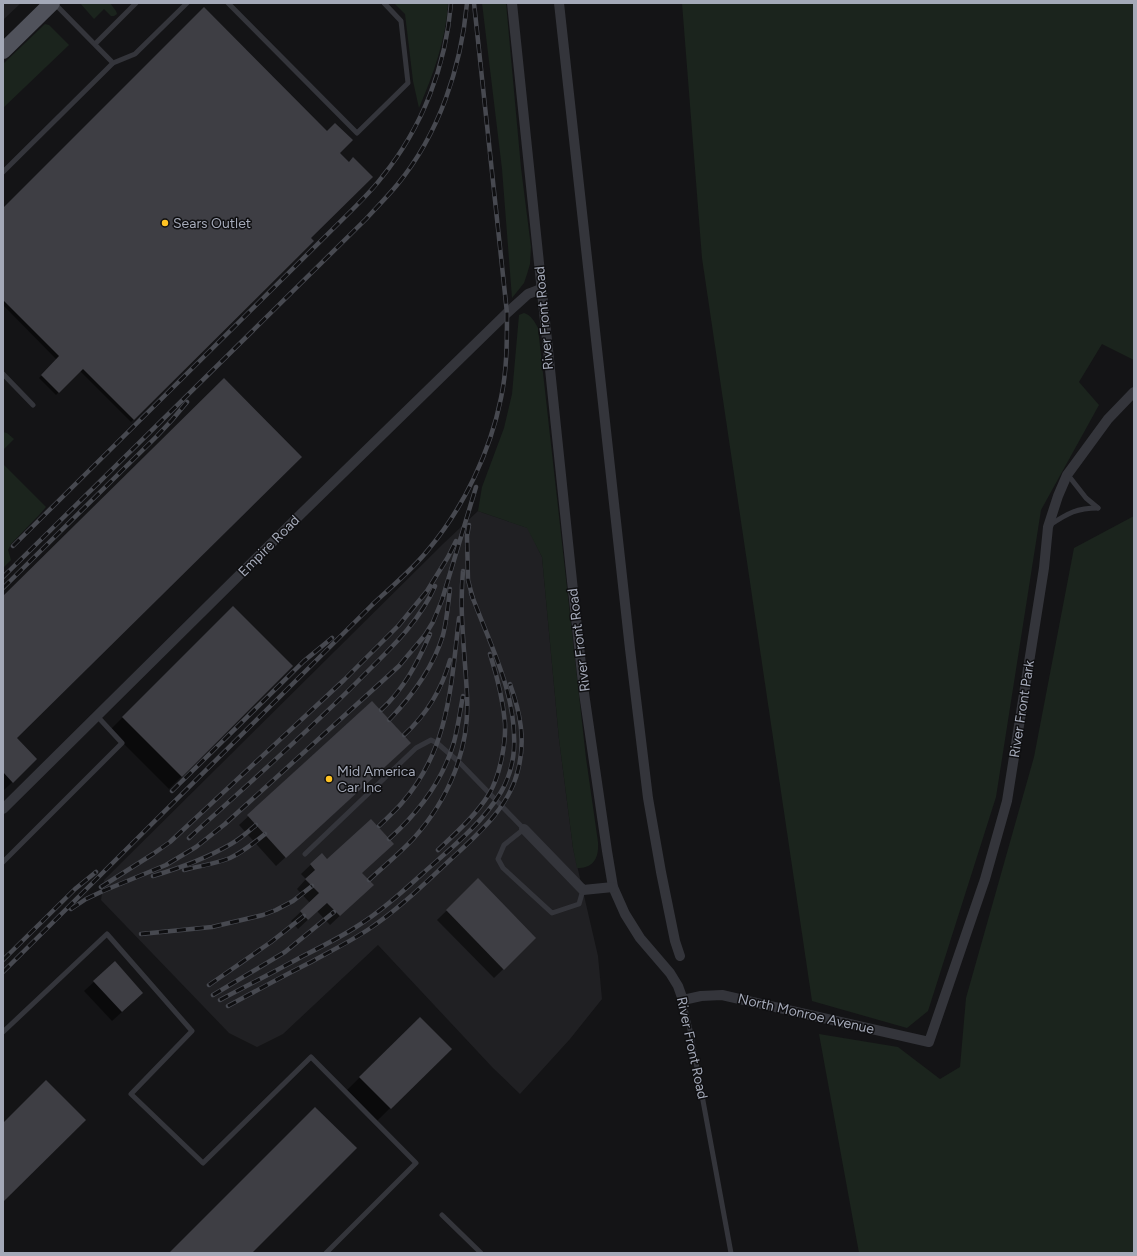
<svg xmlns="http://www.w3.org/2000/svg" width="1137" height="1256" font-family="Figtree,sans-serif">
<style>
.built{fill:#202023}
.green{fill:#1b241d}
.shadow{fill:#0007}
.building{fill:#3e3e44}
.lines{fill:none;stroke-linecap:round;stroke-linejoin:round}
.service{stroke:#34353b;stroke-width:5}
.minor{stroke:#34353b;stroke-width:10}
.primary{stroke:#50525b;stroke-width:16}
.rail-casing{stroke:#474950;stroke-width:4.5}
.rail{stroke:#0f0f11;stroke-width:3;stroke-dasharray:9;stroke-linecap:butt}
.poi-dot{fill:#ffc323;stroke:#0f0f11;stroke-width:1.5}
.labels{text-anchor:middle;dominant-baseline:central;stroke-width:3;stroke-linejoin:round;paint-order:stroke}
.poi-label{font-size:14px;fill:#a4a9b8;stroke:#0f0f11;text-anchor:start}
.street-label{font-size:14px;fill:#a4a9b8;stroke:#0f0f11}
</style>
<rect width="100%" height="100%" fill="#141416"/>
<g class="built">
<path d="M3 3H21L3 20Z"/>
<path d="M478 511 528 528 542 557 559 739 573 848 598 956 602 999 570 1039 520 1094 493 1068 378 945 283 1034 257 1047 229 1033 101 900 104 880 444 543Z"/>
</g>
<g class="green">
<path d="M80 3H110L116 11 117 14 114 16H111L104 9 94 19Z"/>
<path d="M394 3H448C446 40 433 75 419 108L413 81 405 14Z"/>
<path d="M482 3H506L521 168 531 247 530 264 527 274 524 283 512 298 502 169Z"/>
<path d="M682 3H1134V360L1102 344 1079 382 1099 405 1041 510 996 797 928 1011 907 1028 812 1001 702 258Z"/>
<path d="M45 24 49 25 69 45 3 108V64Z"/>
<path d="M524 313C531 315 535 322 538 328L586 758 598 842C599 858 594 868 577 868L573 848 559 739 542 557 527 528 478 511 482 487 504 428 512 394 519 315Z"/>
<path d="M3 432 7 433 14 439 3 450Z"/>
<path d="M3 464 46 507 40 514 11 544 8 550 11 560 3 568Z"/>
<path d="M1134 516V1253H859L819 1034 898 1047 940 1079 960 1067 966 998 1034 757 1074 548Z"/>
</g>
<g class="shadow">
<path d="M339 153 349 163 310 238 313 241 131 422 80 371 56 395 39 378 57 360 3 305V209Z"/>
<path d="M3 598 16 739 36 759 3 791Z"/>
<path d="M233 607 292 666 169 789 110 730Z"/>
<path d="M372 702 410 743 276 866 239 825Z"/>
<path d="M322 854 327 860 361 873 363 894 330 925 317 911 298 929 291 921 310 903 297 889 306 879 301 874Z"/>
<path d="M478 880 535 938 494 978 437 920Z"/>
<path d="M115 963 133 1002 112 1021 84 991Z"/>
<path d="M420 1018 450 1049 377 1121 347 1090Z"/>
</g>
<g class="building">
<path d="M204 7 327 131 335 123 353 140 340 153 349 162 353 157 373 177 311 238 314 241 134 420 83 369 59 393 41 375 59 356 3 300V208Z"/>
<path d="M224 378 302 457 17 738 37 759 13 783 3 772V596Z"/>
<path d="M233 606 293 666 182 777 122 717Z"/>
<path d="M372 701 411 743 286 858 247 815Z"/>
<path d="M371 819 394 844 362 873 374 885 340 916 327 903 308 920 300 911 319 893 305 879 315 870 310 864 322 853 327 859Z"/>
<path d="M478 878 536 938 504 970 446 910Z"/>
<path d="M115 961 143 993 122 1012 93 981Z"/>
<path d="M420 1017 452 1049 391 1109 359 1077Z"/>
<path d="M46 1080 86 1120 3 1202V1123Z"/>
<path d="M315 1107 357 1148 252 1253H169Z"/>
</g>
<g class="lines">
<g class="service">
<path d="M228 3 357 133 408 83 401 21 384 3"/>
<path d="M55 4 113 63"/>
<path d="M95 44 136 3"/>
<path d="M3 172 113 63 135 54 187 3"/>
<path d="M3 374 33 405"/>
<path d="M1068 475 1086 498 1098 508"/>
<path d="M1050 525C1068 513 1077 508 1098 508"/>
<path d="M305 854 416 748 431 740 437 743 459 762 524 829 504 845 498 859 503 868 552 913 579 904 583 890"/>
<path d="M3 862 122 743 97 716"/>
<path d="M683 1000 690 1030 731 1253"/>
<path d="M3 1032 107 934 192 1031 131 1094 203 1163 311 1057 416 1163 326 1253"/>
<path d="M442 1215 481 1253"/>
</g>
<g class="minor">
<path d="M512 3 572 581 584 693 607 851 613 887 625 914 640 938 670 973 678 986 683 1000 701 996 722 995 929 1042 985 879 1007 801 1044 568 1048 527 1058 496 1067 475 1108 419 1134 392"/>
<path d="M559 3 630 649 648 798 661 872 675 941 680 956"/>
<path d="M3 809 305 510 507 313 528 294 541 289"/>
<path d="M524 829 583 890 613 887"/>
</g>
<path class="primary" d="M3 51 52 3"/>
<g class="rail-casing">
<g id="rail">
<path d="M469 525 467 536 468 580 473 599"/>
<path d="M13 546 351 211C362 200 373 189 382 177 422 128 446 66 451 3"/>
<path d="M3 577 366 219C376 208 387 197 397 185 439 134 461 68 467 3"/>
<path d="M3 588 157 436 172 420 187 402"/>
<path d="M381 710C404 689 418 662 430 634"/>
<path d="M389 720C413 695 433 668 443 635 447 620 448 604 450 589"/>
<path d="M404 735C427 714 442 689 450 660"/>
<path d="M172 791 304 661 332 638"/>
<path d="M379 826C386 819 394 812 401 804 449 750 451 686 459 618"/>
<path d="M189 838C248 784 308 732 364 675 391 648 420 621 435 586"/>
<path d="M389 839C418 813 443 780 454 742 458 727 460 711 463 696"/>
<path d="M438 850C456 833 476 815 489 794 500 776 506 743 505 723 503 700 497 676 490 654"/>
<path d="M184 870C199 866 215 864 230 858 243 852 254 843 265 834"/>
<path d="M153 876C180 868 207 858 231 844 240 839 248 832 256 825"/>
<path d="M369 880C384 866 400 853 413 839 449 799 470 749 467 695 465 654 459 612 463 571"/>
<path d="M101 887 153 854 170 842 344 680 399 625 427 591 448 557 456 541"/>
<path d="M71 909 86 899 103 891 166 865 196 847 225 824 399 666 425 635 433 622 442 600 476 487"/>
<path d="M141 934 212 927 263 915 276 910 293 901 312 886"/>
<path d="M3 960 75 889 96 872"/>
<path d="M3 972 372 605C391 587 412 570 428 550 464 507 490 452 501 398 507 370 507 342 507 313L474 3"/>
<path d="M209 985 271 942 304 916"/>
<path d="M213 995 285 952 334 912"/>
<path d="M220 1000C248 985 276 971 303 956 321 947 339 938 356 927 380 912 401 893 422 874 450 849 481 825 501 792 508 780 513 763 514 749 517 693 489 643 471 593"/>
<path d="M228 1006C256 991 283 976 311 962 331 951 351 941 369 929 399 909 424 884 450 860 478 834 509 808 518 770 526 740 520 712 510 684"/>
</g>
</g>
<use href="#rail" class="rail"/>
</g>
<g class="poi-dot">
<circle cx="165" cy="223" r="4"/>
<circle cx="329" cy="779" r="4"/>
</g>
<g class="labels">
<g class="poi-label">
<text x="173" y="223">Sears Outlet</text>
<text x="337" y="771">Mid America<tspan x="337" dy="16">Car Inc</tspan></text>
</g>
<g class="street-label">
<text transform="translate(544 318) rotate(-95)">River Front Road</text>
<text transform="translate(269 546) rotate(-45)">Empire Road</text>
<text transform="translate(579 640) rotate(-97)">River Front Road</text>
<text transform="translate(1022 709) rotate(-81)">River Front Park</text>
<text transform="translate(806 1014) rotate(13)">North Monroe Avenue</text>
<text transform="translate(692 1048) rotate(78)">River Front Road</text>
</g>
</g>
<rect width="1137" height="1256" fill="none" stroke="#a4a9b8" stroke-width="8"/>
</svg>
